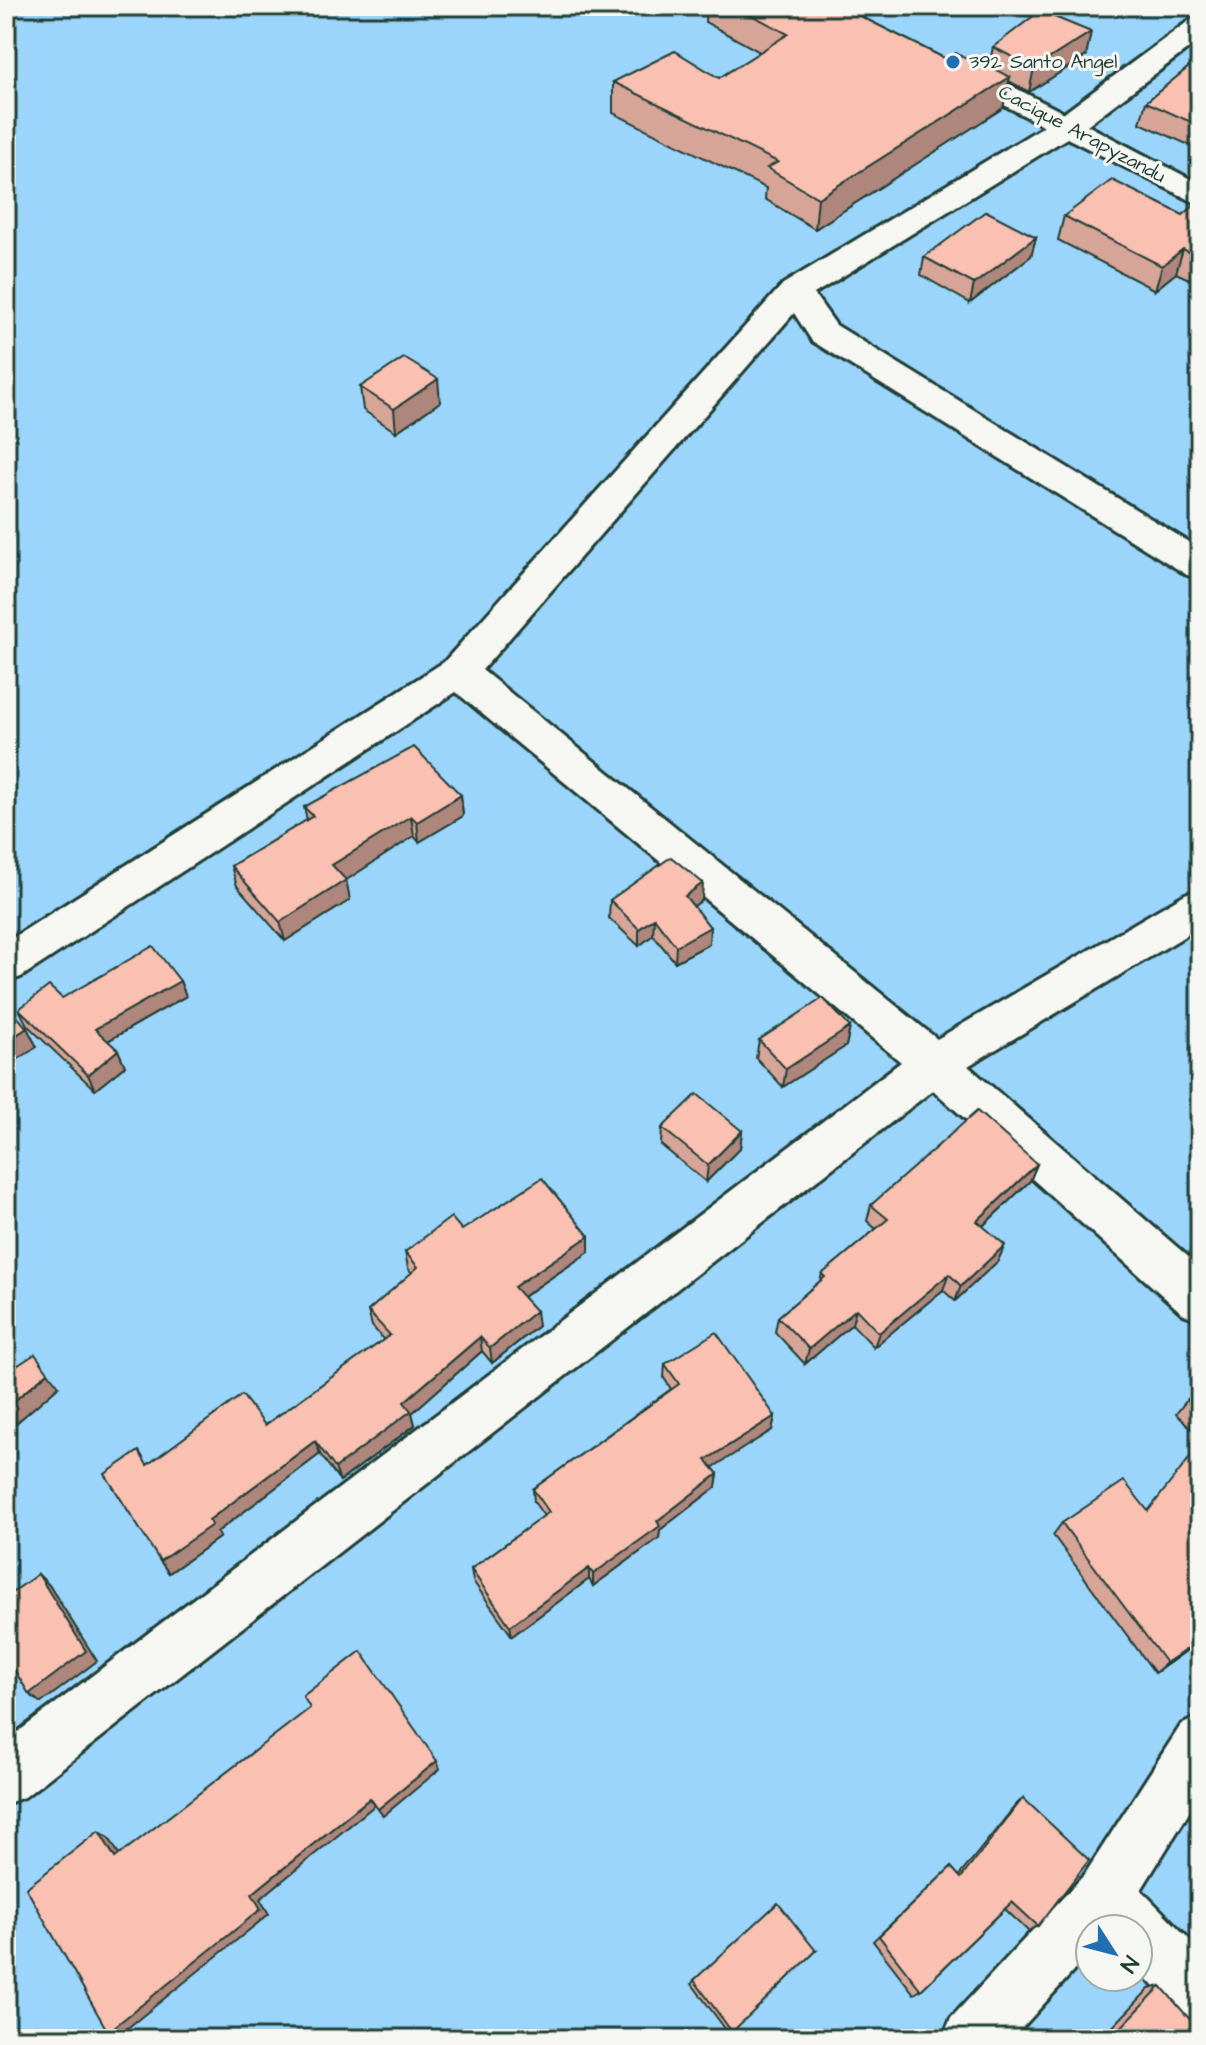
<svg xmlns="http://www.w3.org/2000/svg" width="1206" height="2045" font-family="'Architects Daughter',sans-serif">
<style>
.water{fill:#9cd5fc;stroke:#6a98ac;stroke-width:2;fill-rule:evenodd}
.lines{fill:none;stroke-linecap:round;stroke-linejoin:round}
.minor-casing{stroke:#1f3d34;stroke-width:6}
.minor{fill:#f6f6f2;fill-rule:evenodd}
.wall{fill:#d7a598;stroke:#1f3d34;stroke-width:2}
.shaded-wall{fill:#af867c;stroke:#1f3d34;stroke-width:2}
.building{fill:#fac0b1;stroke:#1f3d34;stroke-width:2}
.poi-dot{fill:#1f6fb2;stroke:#f6f6f2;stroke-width:3}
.labels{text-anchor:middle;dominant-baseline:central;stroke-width:6;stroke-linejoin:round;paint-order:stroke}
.far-poi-label{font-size:20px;fill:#1f3d34;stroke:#f6f6f2;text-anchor:start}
.far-street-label{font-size:20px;fill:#1f3d34;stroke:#f6f6f2}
</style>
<rect width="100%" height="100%" fill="#f6f6f2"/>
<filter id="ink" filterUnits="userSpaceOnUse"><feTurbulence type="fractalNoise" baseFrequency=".0125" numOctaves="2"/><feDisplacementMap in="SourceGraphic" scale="16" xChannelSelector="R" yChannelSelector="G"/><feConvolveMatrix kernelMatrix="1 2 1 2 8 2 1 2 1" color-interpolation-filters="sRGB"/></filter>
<g filter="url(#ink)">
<path class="water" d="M6 6H1200V2039H6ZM1090 1929H1138V1977H1090Z"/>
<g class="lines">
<g class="minor-casing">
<g id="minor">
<path d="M1200 17V40L1087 125 1200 184V205L1067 138 814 294 836 325 1200 549V579L1187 575 812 341 794 313 482 670 937 1039 1185 894 1200 889V927L968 1066 1200 1267V1320L1183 1314 933 1090 26 1796 6 1804V1741L901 1062 456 692 21 977 6 982V942L444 662 783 284 1044 126 945 74 940 68 945 62H965L1064 113 1190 20Z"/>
<path d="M1200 1716V1795L1141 1890 1200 1950V2021L1179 2013 1138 1970V1929H1090V1953L1012 2039H942L951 2018 1085 1874 1181 1725Z"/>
</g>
</g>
<use href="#minor" class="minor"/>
</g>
<g class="wall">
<path d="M706 6H840L946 59 968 60 989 67 993 47 1086 56 1029 92 1009 81 1003 108 815 229 765 199 766 188 613 113V82L719 78 760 52 705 22Z"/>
<path d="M1200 58V150L1140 123 1146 102Z"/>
<path d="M1200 206V270L1189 279 1176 273 1155 290 1058 240 1064 216 1183 215Z"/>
<path d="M1036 237 1031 256 970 303 921 275 924 257Z"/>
<path d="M360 387 440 402 396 432 363 410Z"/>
<path d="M461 795 463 816 419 842 414 836 346 880 350 900 285 941 237 886 231 866 307 820 304 807Z"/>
<path d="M610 900H702L694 906 709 944 675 962 653 935 639 946 609 918Z"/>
<path d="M180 981 186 996 108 1041 125 1066 95 1090 27 1025 19 1009 62 998Z"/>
<path d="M850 1027 846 1046 783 1087 756 1058 759 1040Z"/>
<path d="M662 1128 742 1131 740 1148 706 1182 661 1145Z"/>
<path d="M1037 1164 1030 1181 983 1226 998 1261 955 1301 943 1290 874 1347 852 1324 805 1364 775 1332 778 1317 820 1281 822 1274 876 1229 867 1221 871 1205Z"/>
<path d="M462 1230 589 1236V1252L523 1297 538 1326 492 1363 482 1351 412 1413 415 1425 340 1481 320 1454 217 1532 220 1537 169 1573 160 1561 148 1464 265 1425 384 1340 372 1326 368 1311 412 1273 408 1268 405 1252Z"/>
<path d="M665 1364 775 1416 772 1430 712 1467 718 1474 716 1487 660 1530 659 1538 593 1586 589 1579 512 1636 473 1581 471 1569 544 1516 534 1502 533 1489 671 1389 664 1378Z"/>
<path d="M1200 1387V1436L1176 1414 1187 1400Z"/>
<path d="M1062 1523 1200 1641 1155 1673 1053 1535Z"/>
<path d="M1023 1798 1038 1926 1028 1931 1005 1909 921 1990 914 1994 873 1941 951 1867 959 1876 1015 1806Z"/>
<path d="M816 1951 729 2034 692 1984 694 1980Z"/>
<path d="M1161 1986 1200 2039H1101L1149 1989Z"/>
</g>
<g class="shaded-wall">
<path d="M1091 32 1086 56 1029 92 1034 68Z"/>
<path d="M1010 77 1003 108 815 229 818 198Z"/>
<path d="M1036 237 1031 256 970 303 974 284Z"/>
<path d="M1183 249 1176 273 1155 290 1162 266Z"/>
<path d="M1200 253V270L1189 279 1196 256Z"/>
<path d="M438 379 440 402 396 432 394 409Z"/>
<path d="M461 795 463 816 419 842 417 822Z"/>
<path d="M411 816 414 836 337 886 332 865Z"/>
<path d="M346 880 350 900 285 941 280 922Z"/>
<path d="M703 883 702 900 684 913 685 896Z"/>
<path d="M654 918 653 935 639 946V929Z"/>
<path d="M710 927 709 944 675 962 676 946Z"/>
<path d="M180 981 186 996 102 1044 95 1029Z"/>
<path d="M850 1027 846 1046 783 1087 786 1069Z"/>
<path d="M27 1028 37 1047 6 1067V1042Z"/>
<path d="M118 1050 125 1066 95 1090 88 1075Z"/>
<path d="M742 1131 740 1148 706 1182 708 1165Z"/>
<path d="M1037 1164 1030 1181 971 1237 977 1221Z"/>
<path d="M589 1236V1252L515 1302 514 1287Z"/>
<path d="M1005 1245 998 1261 955 1301 961 1286Z"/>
<path d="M949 1274 943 1290 874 1347 879 1333Z"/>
<path d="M856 1309 852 1324 805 1364 809 1349Z"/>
<path d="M536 1311 538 1326 492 1363 490 1348Z"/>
<path d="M480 1337 482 1351 412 1413 415 1425 340 1481 335 1468 404 1402Z"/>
<path d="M48 1372 59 1386 6 1432V1408Z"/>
<path d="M775 1416 772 1430 704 1473 706 1460Z"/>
<path d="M315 1441 320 1454 217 1532 220 1537 169 1573 160 1561 209 1520Z"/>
<path d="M718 1474 716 1487 660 1530 659 1538 593 1586V1574L657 1521Z"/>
<path d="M589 1568V1579L512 1636 510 1626Z"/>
<path d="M38 1574 49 1585 97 1661 41 1703 29 1694Z"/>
<path d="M1200 1640V1641L1155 1673 1166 1663Z"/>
<path d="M437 1761 440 1769 383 1816 378 1809Z"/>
<path d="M370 1798 375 1805 260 1899 269 1914 119 2035 108 2032 252 1894Z"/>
<path d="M99 1831 109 1838 125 1864 115 1858Z"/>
</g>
<g class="building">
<path d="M734 6H840L946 59 956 53 968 60 971 57 1010 77 818 198 767 168 778 162 613 82 675 51 719 78 788 34Z"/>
<path d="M1040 11 1091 32 1034 68 993 47Z"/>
<path d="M1200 58V126L1146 102Z"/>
<path d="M1112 180 1183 215 1196 204 1200 206V253L1196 256 1183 249 1162 266 1064 216Z"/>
<path d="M986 211 1036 237 974 284 924 257Z"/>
<path d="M404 358 438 379 394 409 360 387Z"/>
<path d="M414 747 461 795 417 822 411 816 332 865 346 880 280 922 231 866 313 816 304 807Z"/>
<path d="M671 857 703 883 685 896 710 927 676 946 654 918 639 929 610 900Z"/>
<path d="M153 946 180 981 95 1029 118 1050 88 1075 19 1009 49 986 62 998Z"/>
<path d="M823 998 850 1027 786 1069 759 1040Z"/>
<path d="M6 1003 27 1028 6 1042Z"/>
<path d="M697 1094 742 1131 708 1165 662 1128Z"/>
<path d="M977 1111 1037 1164 977 1221 1005 1245 961 1286 949 1274 879 1333 856 1309 809 1349 778 1317 825 1277 822 1274 888 1219 871 1205Z"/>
<path d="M542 1178 589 1236 514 1287 536 1311 490 1348 480 1337 404 1402 411 1411 335 1468 315 1441 209 1520 212 1525 160 1561 105 1474 139 1451 147 1465 242 1395 265 1425 390 1335 368 1311 418 1267 405 1252 451 1217 462 1230Z"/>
<path d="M716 1332 775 1416 706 1460 718 1474 657 1521 660 1526 593 1574 589 1568 510 1626 471 1569 549 1512 533 1489 679 1384 665 1364Z"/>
<path d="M35 1354 48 1372 6 1408V1373Z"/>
<path d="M1200 1387V1412L1187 1400Z"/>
<path d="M1200 1445V1640L1166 1663 1062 1523 1124 1481 1148 1511Z"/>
<path d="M38 1574 86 1651 29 1694 6 1656V1597Z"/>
<path d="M361 1651 437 1761 378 1809 370 1798 252 1894 261 1909 108 2032 26 1888 99 1831 115 1858 310 1708 303 1696Z"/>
<path d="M1023 1798 1089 1860 1038 1926 1012 1902 921 1990 879 1936 951 1867 961 1878Z"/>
<path d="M778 1903 816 1951 732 2032 694 1980Z"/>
<path d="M1161 1986 1200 2031V2039H1110Z"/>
</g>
</g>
<circle class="poi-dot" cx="953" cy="62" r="8"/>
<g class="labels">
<g class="far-poi-label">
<text x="969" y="62">392 Santo Angel</text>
</g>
<g class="far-street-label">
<text transform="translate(1082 134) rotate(28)">Cacique Arapyzandu</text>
</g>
</g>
<rect width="1206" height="2045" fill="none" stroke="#f6f6f2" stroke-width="32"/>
<rect x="16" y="16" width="1174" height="2013" fill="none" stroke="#1f3d34" stroke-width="3" filter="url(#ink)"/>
<g transform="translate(1114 1953) rotate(126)"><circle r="38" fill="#f6f6f2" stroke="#a0aca6" stroke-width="2"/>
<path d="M0-6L14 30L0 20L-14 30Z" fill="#1f6fb2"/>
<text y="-12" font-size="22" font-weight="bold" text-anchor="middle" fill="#1f3d34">N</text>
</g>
</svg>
